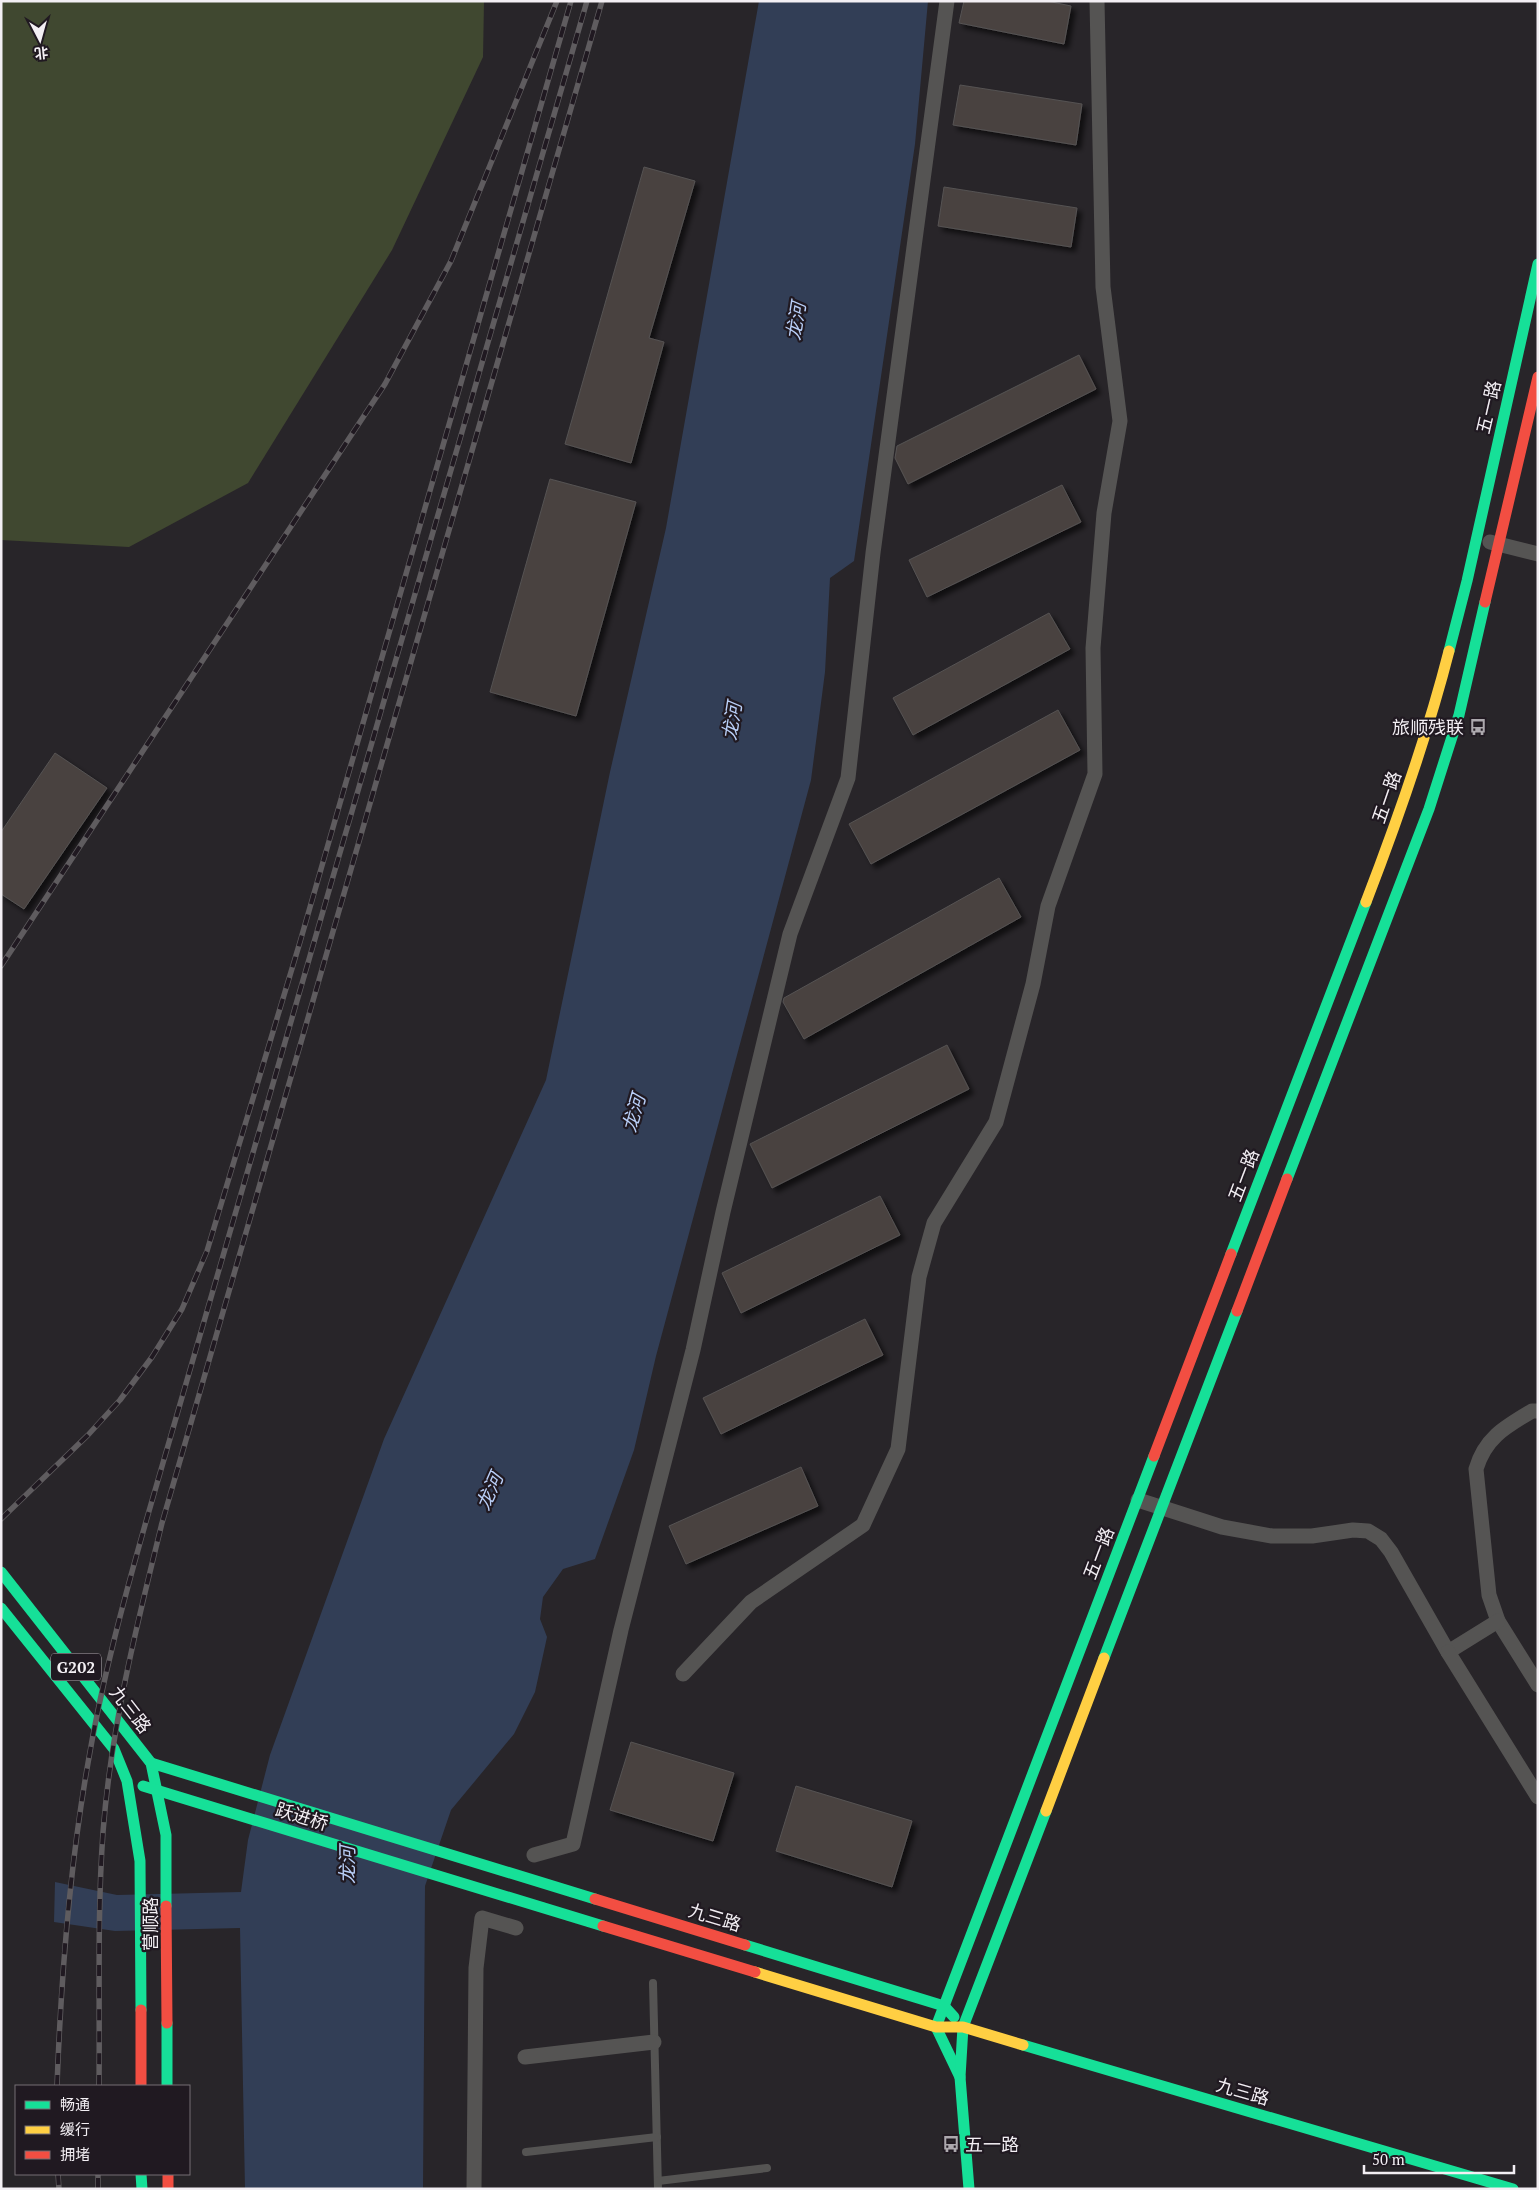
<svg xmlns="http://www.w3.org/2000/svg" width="1539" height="2190" font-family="'PT Serif','Noto Sans SC',serif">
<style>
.green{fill:#404830}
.water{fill:#323e56}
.building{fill:#484241;stroke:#565353;filter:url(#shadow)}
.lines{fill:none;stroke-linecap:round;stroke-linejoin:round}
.lane{stroke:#555453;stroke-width:8}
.street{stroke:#555453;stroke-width:15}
.fast{stroke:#16e098;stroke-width:11}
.slow{stroke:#ffcf43;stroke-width:11}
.jam{stroke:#f24e42;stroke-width:11}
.rail-casing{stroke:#5f5c5f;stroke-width:5.5}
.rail{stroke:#201921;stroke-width:4;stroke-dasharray:11;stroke-linecap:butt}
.labels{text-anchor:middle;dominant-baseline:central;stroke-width:4.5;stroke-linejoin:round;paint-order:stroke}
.shield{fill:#201921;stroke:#b4afb5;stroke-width:1}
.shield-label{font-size:16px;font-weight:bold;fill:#f3eff4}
.street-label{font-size:18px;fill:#f3eff4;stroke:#201921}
.poi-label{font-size:18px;fill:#f3eff4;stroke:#201921;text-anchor:end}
.water-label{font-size:19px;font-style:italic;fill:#b9cff8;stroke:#201921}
</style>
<defs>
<filter id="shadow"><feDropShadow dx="4.5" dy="4.5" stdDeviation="2.5" flood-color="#0009"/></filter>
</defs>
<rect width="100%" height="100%" fill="#282529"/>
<path class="green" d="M1 1H484L483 57 392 250 248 483 129 547 1 540Z"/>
<path class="water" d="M759 1H928L915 144 854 561 830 578 825 672 811 780 656 1356 634 1450 595 1559 563 1569 543 1597 540 1619 547 1637 535 1692 514 1734 451 1810 425 1886 423 2189H245L240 1928 115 1931 54 1922 55 1882 117 1895 241 1892 248 1840 270 1755 384 1439 546 1080 610 772 666 528Z"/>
<g class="building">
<path d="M964 1H1047L1071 6 1064 44 959 23Z"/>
<path d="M960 85 1082 104 1076 145 953 125Z"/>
<path d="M644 167 695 181 649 338 664 342 631 463 565 444Z"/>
<path d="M944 187 1077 208 1071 247 938 226Z"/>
<path d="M1079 355 1096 389 908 484 895 458 897 446Z"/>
<path d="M550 479 636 502 576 716 490 692Z"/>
<path d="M1062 485 1081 522 927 597 909 560Z"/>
<path d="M1049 613 1070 649 913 735 893 698Z"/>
<path d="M1058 710 1080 750 871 864 849 824Z"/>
<path d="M55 753 107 788 24 909 1 894V832Z"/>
<path d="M999 878 1021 917 804 1039 783 1002 784 998Z"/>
<path d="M947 1045 969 1089 772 1188 750 1144Z"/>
<path d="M880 1196 900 1235 741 1313 722 1273Z"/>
<path d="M865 1319 883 1355 721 1434 703 1398Z"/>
<path d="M801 1467 818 1506 686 1564 669 1526Z"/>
<path d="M631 1742 734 1773 713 1841 610 1810Z"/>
<path d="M796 1786 912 1821 892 1887 776 1851Z"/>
</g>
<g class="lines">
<g class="lane">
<path d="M653 1983 658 2189"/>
<path d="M526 2152 657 2137"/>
<path d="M658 2181 767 2168"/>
</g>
<g class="street">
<path d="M1490 542 1538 554"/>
<path d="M1538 1411H1532C1505 1427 1485 1438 1476 1469L1489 1595 1498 1621 1538 1685"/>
<path d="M1138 1500 1222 1527 1272 1536H1312L1353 1530 1368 1531 1381 1539 1391 1552 1448 1652 1498 1621"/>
<path d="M1448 1652 1538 1797"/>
<path d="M683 1674 751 1602 863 1525 898 1449 919 1277 934 1223 996 1122 1033 984 1048 906 1095 774 1093 648 1104 513 1120 421 1103 287 1097 1"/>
<path d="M534 1855 573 1844 621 1630 693 1350 723 1212 790 934 848 778 873 553 947 1"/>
<path d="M525 2057 654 2042"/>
<path d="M474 2189 476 1968 482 1918 516 1928"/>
</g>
<g class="fast">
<path d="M1449 651 1467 581 1538 264"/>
<path d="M1287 1179 1429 809 1459 715 1485 602"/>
<path d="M1231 1254 1366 902"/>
<path d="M1 1572 151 1763 166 1835V1906"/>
<path d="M1 1608 114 1749 127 1781 140 1861 141 2010"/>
<path d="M1104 1658 1237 1311"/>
<path d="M151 1763 595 1899"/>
<path d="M143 1786 603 1926"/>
<path d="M745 1945 944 2006 954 2017"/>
<path d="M167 2023V2086"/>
<path d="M1023 2045 1513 2189"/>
<path d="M960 2077 936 2027 1154 1456"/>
<path d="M141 2174 142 2189"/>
<path d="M969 2189 960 2077 963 2027 1046 1811"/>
</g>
<g class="slow">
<path d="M1366 902C1398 819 1427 737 1449 651"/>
<path d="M1046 1811 1104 1658"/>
<path d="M755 1972 936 2027H963L1023 2045"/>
</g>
<g class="jam">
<path d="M1485 602 1538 377"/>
<path d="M1237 1311 1287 1179"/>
<path d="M1154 1456 1231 1254"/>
<path d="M595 1899 745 1945"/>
<path d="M166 1906 167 2023"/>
<path d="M603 1926 755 1972"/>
<path d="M141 2010V2086"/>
<path d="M168 2174V2189"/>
</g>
<g class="rail-casing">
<g id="rail">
<path d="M1 966 385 384 451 261 557 1"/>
<path d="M1 1519 88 1435 120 1400 152 1357 182 1309 207 1251 300 942 571 1"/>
<path d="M57 2086C61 1978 69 1870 88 1763 102 1680 124 1599 147 1518L587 1"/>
<path d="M99 2086C100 2002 97 1916 103 1832 111 1727 137 1624 162 1523L602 1"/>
<path d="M58 2174 59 2189"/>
<path d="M98 2189V2174"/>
</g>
</g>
<use href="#rail" class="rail"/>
</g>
<defs>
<g id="bus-bare" transform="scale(1.35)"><path d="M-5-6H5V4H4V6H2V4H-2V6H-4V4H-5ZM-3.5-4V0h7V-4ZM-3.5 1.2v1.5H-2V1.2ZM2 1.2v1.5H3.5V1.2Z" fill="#aca8ad" stroke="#201921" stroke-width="2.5" paint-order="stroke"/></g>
</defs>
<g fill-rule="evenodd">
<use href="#bus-bare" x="1478" y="727"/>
<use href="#bus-bare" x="951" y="2144"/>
</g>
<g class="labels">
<rect class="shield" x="51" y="1653.5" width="50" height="27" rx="4"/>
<g class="shield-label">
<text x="76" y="1667">G202</text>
</g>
<g class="street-label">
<text transform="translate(1488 407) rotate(-77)">五一路</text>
<text transform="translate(1386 797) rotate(-71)">五一路</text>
<text transform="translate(1243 1175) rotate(-69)">五一路</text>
<text transform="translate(1098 1553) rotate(-69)">五一路</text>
<text transform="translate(131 1709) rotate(52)">九三路</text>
<text transform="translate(302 1816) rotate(17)">跃进桥</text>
<text transform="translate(715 1917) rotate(17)">九三路</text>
<text transform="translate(150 1924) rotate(-90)">营顺路</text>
<text transform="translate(1243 2091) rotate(16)">九三路</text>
</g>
<g class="poi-label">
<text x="1464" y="727">旅顺残联</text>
<text x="965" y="2144" text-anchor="start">五一路</text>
</g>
<g class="water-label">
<text transform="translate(795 321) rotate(-81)">龙河</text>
<text transform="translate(731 721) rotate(-81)">龙河</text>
<text transform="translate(633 1113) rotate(-74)">龙河</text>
<text transform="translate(489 1491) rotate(-66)">龙河</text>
<text transform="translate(346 1865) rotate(-90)">龙河</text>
</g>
</g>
<rect width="1539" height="2190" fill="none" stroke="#f3eff4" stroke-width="5"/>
<rect x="15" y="2085" width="175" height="90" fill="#201921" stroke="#746f75"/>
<rect x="25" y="2101" width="25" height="8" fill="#16e098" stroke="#746f75"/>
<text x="60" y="2110" font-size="15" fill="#f3eff4">畅通</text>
<rect x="25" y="2126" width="25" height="8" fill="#ffcf43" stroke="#746f75"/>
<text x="60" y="2135" font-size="15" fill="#f3eff4">缓行</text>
<rect x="25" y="2151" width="25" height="8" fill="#f24e42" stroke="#746f75"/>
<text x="60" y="2160" font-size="15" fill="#f3eff4">拥堵</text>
<g transform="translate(40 40) rotate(174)" stroke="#201921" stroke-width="4" paint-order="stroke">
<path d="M0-4L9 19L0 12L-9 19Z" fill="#f3eff4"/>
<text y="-8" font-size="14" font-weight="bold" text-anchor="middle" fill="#f3eff4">北</text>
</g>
<path d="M1364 2165v8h150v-8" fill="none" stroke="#f3eff4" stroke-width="2.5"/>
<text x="1372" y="2165" font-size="15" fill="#f3eff4" stroke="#201921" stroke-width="4" paint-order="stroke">50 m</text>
</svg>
